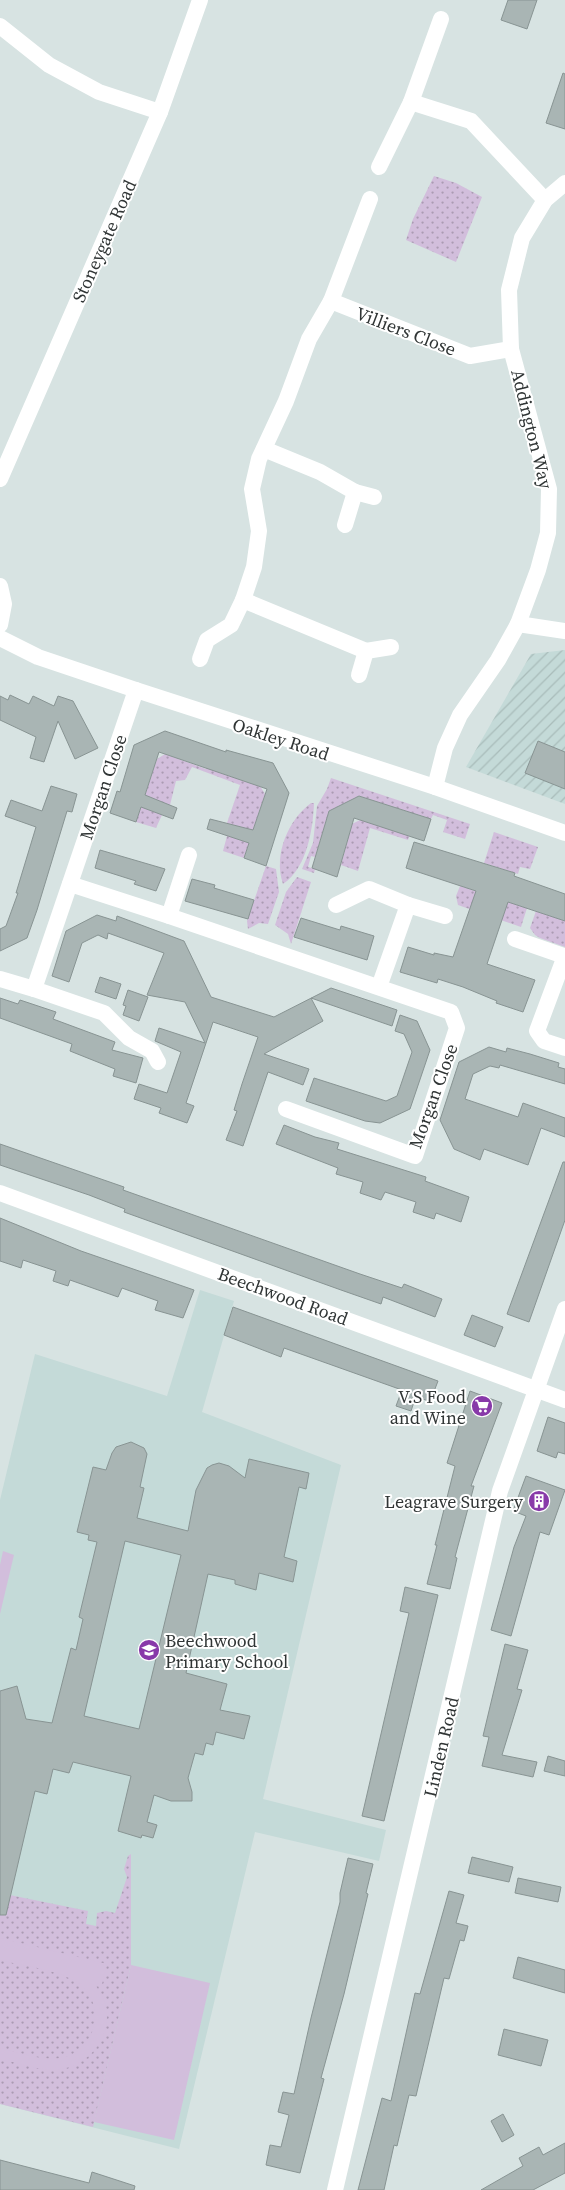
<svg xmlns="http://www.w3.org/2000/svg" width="565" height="2190" font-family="'Source Serif 4',serif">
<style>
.built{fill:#c4dad8}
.industrial{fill:url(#industrial-furrows)}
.green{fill:url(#green-dots)}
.pitch{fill:#d2bedc}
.building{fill:#a9b5b4;stroke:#889493;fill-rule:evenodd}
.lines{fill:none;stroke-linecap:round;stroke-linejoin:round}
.street{stroke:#fff;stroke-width:16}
.labels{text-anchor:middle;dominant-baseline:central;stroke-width:4;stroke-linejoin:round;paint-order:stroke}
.street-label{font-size:18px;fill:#303535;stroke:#fff}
.poi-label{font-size:18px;fill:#303535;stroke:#fff;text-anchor:end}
</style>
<defs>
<pattern id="industrial-furrows" width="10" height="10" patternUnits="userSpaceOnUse" patternTransform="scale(1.25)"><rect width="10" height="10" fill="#c4dad8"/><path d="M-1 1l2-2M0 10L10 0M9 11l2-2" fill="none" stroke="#a9bcba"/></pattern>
<pattern id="green-dots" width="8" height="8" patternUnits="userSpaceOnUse" patternTransform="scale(1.25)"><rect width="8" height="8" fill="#d2bedc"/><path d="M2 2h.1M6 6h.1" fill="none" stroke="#ab9bb3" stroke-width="1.8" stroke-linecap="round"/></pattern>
</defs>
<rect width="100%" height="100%" fill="#d7e3e2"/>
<path class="built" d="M200 1290 234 1301 202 1412 341 1465 263 1799 386 1830 379 1861 255 1832 179 2149 0 2104V1500L35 1354 167 1396Z"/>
<path class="industrial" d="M565 650V804L466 767 531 654Z"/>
<g class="green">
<path d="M434 176 456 183 482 197 456 262 406 240 413 219Z"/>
<path d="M165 754 206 769 208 764 220 768V773L260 786 265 794 244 858 223 851 227 836 225 835 229 824 227 823 240 785 192 767 185 780 176 781 170 805 167 804 156 828 136 822 157 759Z"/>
<path d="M331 778 470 824 465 839 443 832 447 820 433 815 431 819 416 814 408 840 370 828 358 871 341 865 352 824 360 820 409 812 359 796 329 811 315 857 311 856 308 867 315 869 314 873 302 869 313 843 317 806 327 789Z"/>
<path d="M311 803H314C313 829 307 868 283 884 273 855 288 820 311 803Z"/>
<path d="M494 832 538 847 530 869 520 867 518 874 484 863Z"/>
<path d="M266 866 276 869 279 892 268 924 259 923 248 929 247 921Z"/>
<path d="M297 877 311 882 291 944 288 934 275 925 286 892Z"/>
<path d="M460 886 527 908 521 927 458 905 456 896Z"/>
<path d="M536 911 565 921V947L540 938 535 935 530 928Z"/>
<path d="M131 1854V1965L93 2127 0 2104V1893L88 1911 86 1924 96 1926 97 1913 106 1911 115 1913 127 1877 124 1869 128 1856Z"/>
</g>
<g class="pitch">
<path d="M3 1551 14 1555 0 1614V1565Z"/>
<path d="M0 1938 107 1964 102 1984 94 1983C98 1989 103 1996 105 2003 114 2033 91 2065 61 2069 41 2072 19 2063 0 2059V2048C18 2052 41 2061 60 2058 95 2053 107 2007 81 1985 62 1970 23 1966 0 1960Z"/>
<path d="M131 1965 210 1983 174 2140 94 2122Z"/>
</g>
<g class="building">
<path d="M508 0H537L527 29 501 20Z"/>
<path d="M563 73 565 74V129L546 123Z"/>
<path d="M10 695 29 704 33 696 54 706 58 696 73 701 98 748 75 759 58 721 44 762 30 758 36 737 0 720V696L8 700Z"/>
<path d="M165 731 226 752V750L273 763 289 793 266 866 244 858 249 843 207 829 210 819 253 830 267 789 159 752 145 795 177 808 173 819 141 807 136 822 110 813 117 791 120 792 134 745Z"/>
<path d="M538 741 565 752V789L525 773Z"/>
<path d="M51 786 77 794 72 812 67 811 37 910 27 938 0 951V929L6 926 18 893H16L36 827 5 816 11 800 42 811Z"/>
<path d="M359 796 431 819 424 841 354 818 337 877 312 868 329 811Z"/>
<path d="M414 842 515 873 514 876 565 894V921L508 902 487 964 535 980 523 1012 496 1003 497 1001 463 987 438 979 437 983 400 972 408 947 434 955V953L453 957 476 891 406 868Z"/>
<path d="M100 850 165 869 156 891 134 884 136 881 95 868Z"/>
<path d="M192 879 215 885 214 888 254 900 248 919 185 901Z"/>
<path d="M97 915 116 921 117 916 184 941 211 997 274 1017 331 988 397 1010 392 1026 311 998 323 1021 264 1054 309 1069 303 1085 268 1072 243 1146 226 1140 237 1111 234 1110 242 1084 258 1037 213 1022 186 1103 194 1106 187 1123 159 1113 161 1108 134 1099 139 1084 167 1093 181 1052 155 1041 159 1028 205 1043 185 1002 147 995 164 953 108 933 107 939 98 935 82 943 69 982 52 976 66 931Z"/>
<path d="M301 918 340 930 341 926 374 936 367 960 294 937Z"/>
<path d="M100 977 121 984 116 999 95 992Z"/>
<path d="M128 990 148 997 139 1021 123 1015 126 1006 123 1005Z"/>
<path d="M0 998 18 1004 20 1000 56 1012 53 1019 115 1042 112 1050 143 1058 136 1083 113 1076 115 1069 70 1051 72 1044 0 1018Z"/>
<path d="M400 1015 417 1021 430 1050 410 1109 380 1123 365 1121 306 1101 314 1078 386 1101 397 1096 412 1052 404 1034 395 1031Z"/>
<path d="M489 1047 506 1052 507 1048 530 1054 559 1063 558 1067 565 1069V1084L500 1065 499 1068 490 1066 473 1074 465 1099 518 1117 523 1103 565 1118V1137L541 1128 528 1165 484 1149 480 1160 454 1149 440 1120 459 1062Z"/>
<path d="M284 1125 315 1137 339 1143 337 1149 426 1177 425 1181 469 1197 461 1222 436 1213 434 1219 413 1212 416 1202 385 1192 381 1200 360 1193 363 1182 336 1174 338 1168 276 1144Z"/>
<path d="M0 1144 124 1187 123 1190 360 1274 402 1288 404 1284 442 1299 435 1317 383 1297 381 1304 341 1290 124 1212 125 1209 89 1195 0 1165Z"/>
<path d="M563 1162H565V1220L529 1322 507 1314Z"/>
<path d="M0 1218 81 1251 194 1290 183 1318 155 1310 158 1301 122 1288 118 1297 70 1280 68 1286 53 1281 56 1271 23 1260 21 1268 0 1261Z"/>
<path d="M233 1307 438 1381 430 1402 416 1396 411 1411 396 1406 402 1390 284 1348 281 1357 224 1335Z"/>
<path d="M472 1315 503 1327 495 1347 464 1335Z"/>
<path d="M470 1391 502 1403 471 1486H474L455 1557 457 1558 450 1589 427 1584 437 1545H435L455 1466 447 1463Z"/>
<path d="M548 1417 565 1423V1454L558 1452 556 1458 537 1451Z"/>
<path d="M131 1442 144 1448 147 1454 140 1487 144 1488 137 1518 188 1531 196 1490 207 1468 212 1465 219 1463 229 1466 245 1478 249 1459 309 1473 306 1489 299 1487 284 1557 297 1561 293 1582 259 1573 256 1590 235 1584V1580L208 1574 186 1673 227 1684 220 1710 250 1716 244 1739 216 1732 213 1745 206 1743 203 1755 195 1753 188 1778 192 1792V1801H171L154 1795 147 1822 157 1825 153 1838 142 1835 141 1838 118 1831 131 1776 73 1762 69 1773 53 1769 47 1794 35 1791 6 1915H0V1691L17 1686 26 1719 52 1723 71 1648 76 1650 83 1619 79 1617 97 1542 88 1540 89 1535 77 1532 93 1467 106 1470 112 1453 116 1447ZM125 1541 181 1555 139 1729 84 1716Z"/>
<path d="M526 1476 565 1490 549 1535 540 1532 511 1636 491 1630 514 1547 526 1516 513 1511Z"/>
<path d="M405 1587 438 1595 384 1821 362 1816 409 1613 400 1611Z"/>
<path d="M505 1644 528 1650 517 1689 522 1690 502 1755 537 1762 533 1777 482 1766 489 1737 483 1736Z"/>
<path d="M548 1756 565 1761V1776L544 1771Z"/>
<path d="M472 1857 513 1867 509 1882 468 1873Z"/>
<path d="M348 1858 373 1864 366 1893 368 1894 344 1994 321 2078 324 2079 300 2173 266 2165 270 2145 281 2147 289 2115 278 2112 283 2092 294 2094 311 2018 340 1902V1893Z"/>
<path d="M518 1878 561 1887 558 1902 515 1893Z"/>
<path d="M449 1891 464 1895 456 1923 468 1926 464 1941 460 1940 449 1979 444 1978 416 2096 409 2095 397 2146 394 2145 384 2190H358L382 2098 391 2101 415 1993 420 1994Z"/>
<path d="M518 1957 565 1970V1993L513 1978Z"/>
<path d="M504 2029 548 2040 541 2066 498 2055Z"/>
<path d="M503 2114 514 2135 502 2142 491 2121Z"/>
<path d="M565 2143V2173L533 2190H481L523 2166 519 2158 539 2147 543 2155Z"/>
<path d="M0 2160 89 2183 92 2172 135 2186 134 2190H0Z"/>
</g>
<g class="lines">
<g class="street">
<path d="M0 26 49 65 99 92 160 112"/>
<path d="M411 102 471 121 545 200"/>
<path d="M379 167 411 102 441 19"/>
<path d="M370 199 331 301 470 356 511 349"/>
<path d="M331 301 309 339 286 401 259 459 252 489 259 531 254 567 243 600 366 651"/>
<path d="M264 449 320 472 355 492 345 525"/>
<path d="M0 479 160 112 200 0"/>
<path d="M355 492 374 497"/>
<path d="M0 586 4 604 0 625"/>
<path d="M518 624 565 631"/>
<path d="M0 638 38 657 136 690 435 787 565 833"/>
<path d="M200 659 207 640 231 625 243 600"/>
<path d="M359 675 366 651 391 647"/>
<path d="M136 690 34 989 104 1013 129 1038 152 1051 158 1062"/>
<path d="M435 787 445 748 460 715 498 660 518 624 538 570 548 533 549 489 511 349 509 290 522 238 545 200 565 183"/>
<path d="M70 884 169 916 451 1012 457 1028 415 1156 286 1109"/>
<path d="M336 905 369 889 408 905"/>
<path d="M169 916 189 855"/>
<path d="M515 939 564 956"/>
<path d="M565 956 537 1031 544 1041 565 1048"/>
<path d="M0 979 34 989"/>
<path d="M379 987 408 905 445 916"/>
<path d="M0 1193 565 1400"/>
<path d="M335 2190 500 1491 565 1309"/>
</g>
</g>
<defs>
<g id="supermarket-disc" transform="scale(1.125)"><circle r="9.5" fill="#8839a9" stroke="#fff"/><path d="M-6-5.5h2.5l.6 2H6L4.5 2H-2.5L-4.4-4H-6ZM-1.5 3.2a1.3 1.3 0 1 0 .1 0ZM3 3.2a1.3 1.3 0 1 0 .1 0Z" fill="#fff"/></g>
<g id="building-disc" transform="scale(1.125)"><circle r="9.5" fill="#8839a9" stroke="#fff"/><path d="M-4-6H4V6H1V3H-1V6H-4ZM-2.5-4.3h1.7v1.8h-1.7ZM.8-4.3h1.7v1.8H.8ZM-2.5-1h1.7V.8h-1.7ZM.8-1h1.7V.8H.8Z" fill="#fff"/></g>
<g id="school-disc" transform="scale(1.125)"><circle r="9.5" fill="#8839a9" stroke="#fff"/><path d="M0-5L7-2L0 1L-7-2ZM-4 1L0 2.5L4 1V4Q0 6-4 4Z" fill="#fff"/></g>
</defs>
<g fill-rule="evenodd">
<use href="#supermarket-disc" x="482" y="1406"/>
<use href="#building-disc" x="539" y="1501"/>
<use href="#school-disc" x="149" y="1650"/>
</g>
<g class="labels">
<g class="street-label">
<text transform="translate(104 241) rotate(-66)">Stoneygate Road</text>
<text transform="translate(406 331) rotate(21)">Villiers Close</text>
<text transform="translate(532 429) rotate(76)">Addington Way</text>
<text transform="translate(281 739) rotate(18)">Oakley Road</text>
<text transform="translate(103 787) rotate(-71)">Morgan Close</text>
<text transform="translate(433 1096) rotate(-70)">Morgan Close</text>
<text transform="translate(283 1296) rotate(20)">Beechwood Road</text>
<text transform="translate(441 1747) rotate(-77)">Linden Road</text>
</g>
<g class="poi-label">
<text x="466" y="1396">V.S Food<tspan x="466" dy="21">and Wine</tspan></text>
<text x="523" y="1501">Leagrave Surgery</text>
<text x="165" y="1640" text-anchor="start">Beechwood<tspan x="165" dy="21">Primary School</tspan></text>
</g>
</g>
</svg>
